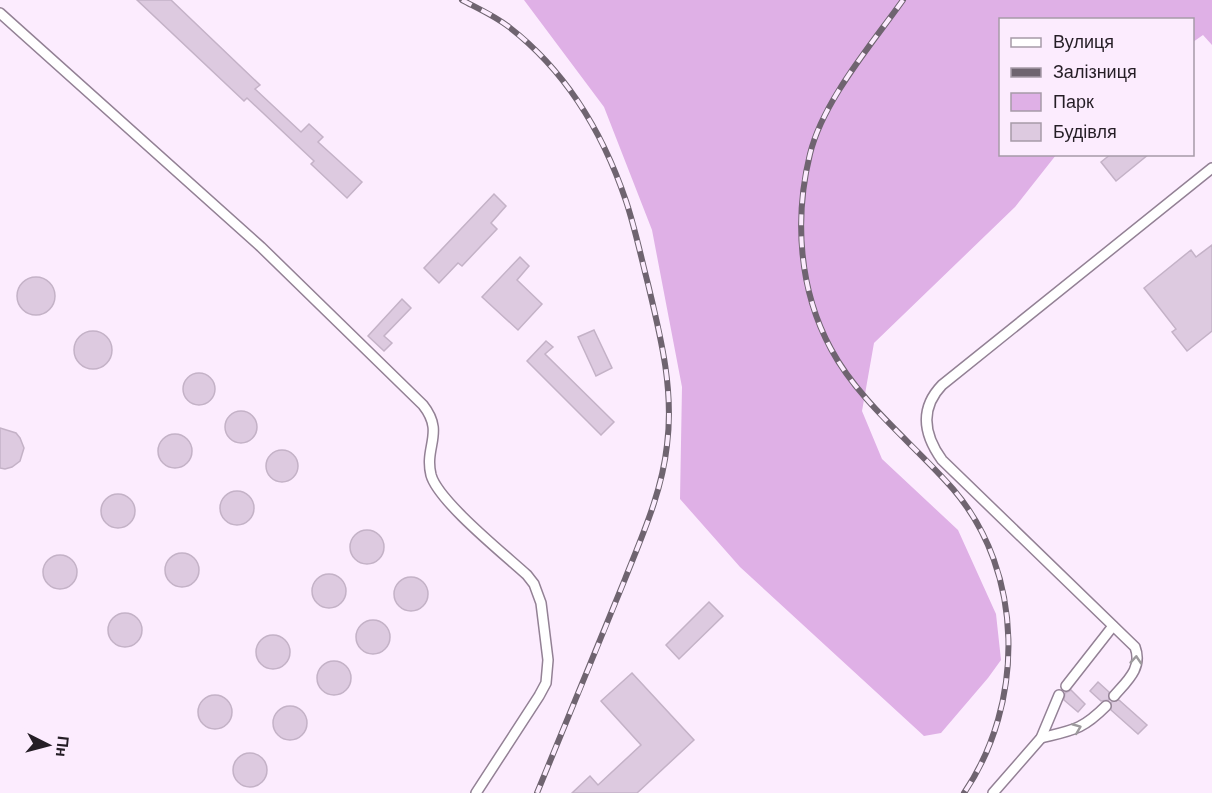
<svg xmlns="http://www.w3.org/2000/svg" width="1212" height="793" font-family="'DM Sans',sans-serif">
<style>
.green{fill:#dfb0e6}
.building{fill:#ddcae0;stroke:#c4b2c7;stroke-width:1.5}
.lines{fill:none;stroke-linecap:round;stroke-linejoin:round}
.minor-casing{stroke:#938195;stroke-width:12}
.minor{stroke:#fff;stroke-width:9}
.rail-casing{stroke:#6f6470;stroke-width:6}
.rail{stroke:#fcecfe;stroke-width:4;stroke-dasharray:11;stroke-linecap:butt}
.oneway{stroke:#9d9a9d}
</style>
<rect width="100%" height="100%" fill="#fcecfe"/>
<path class="green" d="M524 0H1212V45L1203 35 1193 42 1192 20H1000V154L1056 155 1015 207 874 343 862 411 882 459 958 530 996 614 1001 660 988 678 941 733 924 736 740 567 680 499 682 387 652 230 604 107Z"/>
<g class="building">
<path d="M137 0H171L260 85 255 89 301 132 309 124 323 137 318 142 362 182 347 198 311 164 314 161 247 98 244 101Z"/>
<path d="M1111 154H1149L1116 181 1101 162Z"/>
<path d="M494 194 506 206 491 223 497 229 462 266 458 263 439 283 424 268Z"/>
<path d="M1212 245V331L1187 351 1172 332 1176 329 1144 288 1191 250 1196 257Z"/>
<path d="M520 257 529 266 517 280 542 304 518 330 482 297Z"/>
<circle cx="36" cy="296" r="19"/>
<path d="M402 299 411 308 384 336 392 343 384 351 368 336Z"/>
<path d="M594 330 612 368 596 376 578 337Z"/>
<circle cx="93" cy="350" r="19"/>
<path d="M546 341 553 347 545 354 614 422 601 435 527 361Z"/>
<circle cx="199" cy="389" r="16"/>
<circle cx="241" cy="427" r="16"/>
<path d="M0 428 16 433 20 438 24 448 20 461 12 467 5 469 0 468Z"/>
<circle cx="175" cy="451" r="17"/>
<circle cx="282" cy="466" r="16"/>
<circle cx="237" cy="508" r="17"/>
<circle cx="118" cy="511" r="17"/>
<circle cx="367" cy="547" r="17"/>
<circle cx="182" cy="570" r="17"/>
<circle cx="60" cy="572" r="17"/>
<circle cx="329" cy="591" r="17"/>
<circle cx="411" cy="594" r="17"/>
<path d="M709 602 723 616 679 659 666 645Z"/>
<circle cx="125" cy="630" r="17"/>
<circle cx="373" cy="637" r="17"/>
<circle cx="273" cy="652" r="17"/>
<circle cx="334" cy="678" r="17"/>
<path d="M632 673 694 740 637 793H572L590 776 598 785 641 745 601 701Z"/>
<path d="M1098 682 1109 692V700L1101 701 1090 691Z"/>
<path d="M1071 690 1085 704 1078 712 1064 700 1065 693Z"/>
<circle cx="215" cy="712" r="17"/>
<path d="M1119 700 1147 725 1138 734 1111 710V702Z"/>
<circle cx="290" cy="723" r="17"/>
<circle cx="250" cy="770" r="17"/>
</g>
<g class="lines">
<g class="minor-casing">
<g id="minor">
<path d="M0 13 261 247 423 405C445 433 424 446 431 475 438 501 504 554 527 575L534 584 541 603 548 660 546 683 539 696 476 793"/>
<path d="M1066 686 1113 626"/>
<path d="M1114 696C1127 681 1143 668 1135 647L942 460C924 435 919 409 942 385L1212 168"/>
<path d="M1041 738C1073 730 1082 730 1106 706"/>
<path d="M993 793 1041 738 1059 695"/>
</g>
</g>
<use href="#minor" class="minor"/>
<g class="rail-casing">
<g id="rail">
<path d="M462 0C477 8 495 16 509 27 566 71 603 133 626 201 635 228 641 257 648 284 661 338 674 390 667 445 662 492 642 536 625 579 596 651 566 722 537 793"/>
<path d="M903 0C871 45 823 101 810 154 794 219 799 290 831 349 860 403 913 443 953 489 1025 573 1025 703 964 793"/>
</g>
</g>
<use href="#rail" class="rail"/>
</g>
<defs><path id="oneway-chevron" d="M-2-3.5L2.5 0L-2 3.5" fill="none" stroke-width="1.6" stroke-linecap="round" stroke-linejoin="round" transform="scale(1.5)"/></defs>
<g class="oneway">
<use href="#oneway-chevron" transform="translate(1136 660) rotate(-86)"/>
<use href="#oneway-chevron" transform="translate(1077 728) rotate(-22)"/>
</g>
<rect x="999" y="18" width="195" height="138" fill="#fcecfe" stroke="#a69aa8" stroke-width="1.5"/>
<rect x="1011" y="38" width="30" height="9" fill="#ffffff" stroke="#a69aa8" stroke-width="1.5"/>
<text x="1053" y="48" font-size="18" fill="#251e26">Вулиця</text>
<rect x="1011" y="68" width="30" height="9" fill="#6f6470" stroke="#a69aa8" stroke-width="1.5"/>
<text x="1053" y="78" font-size="18" fill="#251e26">Залізниця</text>
<rect x="1011" y="93" width="30" height="18" fill="#dfb0e6" stroke="#a69aa8" stroke-width="1.5"/>
<text x="1053" y="108" font-size="18" fill="#251e26">Парк</text>
<rect x="1011" y="123" width="30" height="18" fill="#ddcae0" stroke="#a69aa8" stroke-width="1.5"/>
<text x="1053" y="138" font-size="18" fill="#251e26">Будівля</text>
<g transform="translate(48 745) rotate(96)" stroke="#fcecfe" stroke-width="4.5" paint-order="stroke">
<path d="M0-4.5L10 22L0 15L-10 22Z" fill="#251e26"/>
<text y="-9" font-size="16" font-weight="bold" text-anchor="middle" fill="#251e26">Пн</text>
</g>
</svg>
